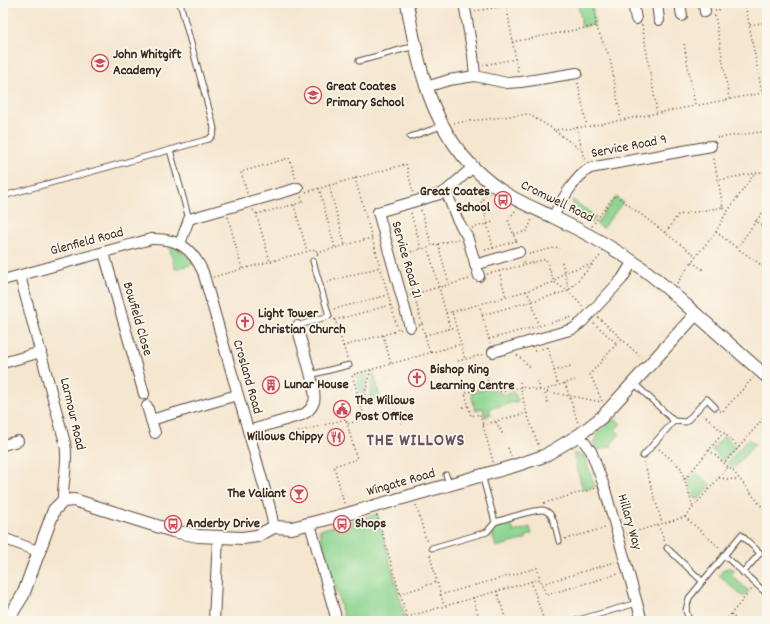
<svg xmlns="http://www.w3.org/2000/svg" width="770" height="624" font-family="Dekko,sans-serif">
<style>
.green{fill:#8dd590;stroke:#648057}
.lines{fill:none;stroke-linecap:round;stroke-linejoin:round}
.service-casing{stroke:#574639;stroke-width:7}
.minor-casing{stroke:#574639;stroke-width:12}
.tertiary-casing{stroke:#574639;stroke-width:14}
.path{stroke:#574639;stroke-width:1.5;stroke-dasharray:1 3;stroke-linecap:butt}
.service{stroke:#fff;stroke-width:5}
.minor{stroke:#fff;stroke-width:10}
.tertiary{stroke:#fff;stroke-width:12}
.labels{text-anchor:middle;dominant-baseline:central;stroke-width:3.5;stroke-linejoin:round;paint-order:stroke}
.poi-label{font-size:14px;font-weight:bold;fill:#3b2a1e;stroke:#fbf7ec;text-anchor:start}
.street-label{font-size:14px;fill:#3b2a1e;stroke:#fbf7ec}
.district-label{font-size:18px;font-weight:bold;letter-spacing:1px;fill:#6c5363;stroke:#fbf7ec}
</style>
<rect width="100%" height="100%" fill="#fbf7ec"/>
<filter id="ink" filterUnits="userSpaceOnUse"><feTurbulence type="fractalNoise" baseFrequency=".025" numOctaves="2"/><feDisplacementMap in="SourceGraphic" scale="8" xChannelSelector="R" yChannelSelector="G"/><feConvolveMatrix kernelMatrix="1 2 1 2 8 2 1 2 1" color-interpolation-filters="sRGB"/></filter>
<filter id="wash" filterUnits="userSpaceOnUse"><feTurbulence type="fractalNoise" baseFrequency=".012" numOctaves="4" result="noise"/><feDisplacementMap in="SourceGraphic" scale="16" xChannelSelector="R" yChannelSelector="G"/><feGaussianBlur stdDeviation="0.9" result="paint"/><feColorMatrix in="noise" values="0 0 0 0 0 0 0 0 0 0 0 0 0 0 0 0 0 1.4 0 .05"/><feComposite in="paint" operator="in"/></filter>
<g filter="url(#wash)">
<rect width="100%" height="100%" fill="#f5e6cf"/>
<g class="green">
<path d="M578 3H592L595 24 582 27Z"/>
<path d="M616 197 623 202 603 228 596 224Z"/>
<path d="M573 200 596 217 592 223 575 214 572 201Z"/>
<path d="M169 247C179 247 189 256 193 264L175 269Z"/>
<path d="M369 371 362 399 356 375Z"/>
<path d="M374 372 380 398 368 402Z"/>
<path d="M488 388 505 395 514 392 518 401 489 409 491 414 485 417 483 408 475 410 471 393Z"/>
<path d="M614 418 621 424 615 430 620 434 611 444 612 446 598 450 594 444 596 434Z"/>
<path d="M724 436 736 447 724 461 712 450Z"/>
<path d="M748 439 755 444 733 469 727 463Z"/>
<path d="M573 453 584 456 595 487 583 490Z"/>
<path d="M695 471 711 485 699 499 693 498 688 479Z"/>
<path d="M377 514 406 621H345L319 530Z"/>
<path d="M508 522 512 525 514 532 530 527 532 534 526 536V539L496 547 492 533C499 530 499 524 508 522Z"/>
<path d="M727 568 734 569 735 570 731 575 749 591 743 597 719 575 723 570Z"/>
</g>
</g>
<g filter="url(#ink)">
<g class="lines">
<g class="service-casing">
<g id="service">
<path d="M359 61 415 46"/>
<path d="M410 137 442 126"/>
<path d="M170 150 209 139C214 135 215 130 213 124L180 3"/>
<path d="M3 196 170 150 189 219"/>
<path d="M297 326 329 316 313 261"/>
<path d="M310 375 349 365"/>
<path d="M633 382 674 421 686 422 707 399 715 407"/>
<path d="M643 456 674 421"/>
<path d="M446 475 449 484"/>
<path d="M495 522C506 519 531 510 542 510 545 510 548 512 550 514 555 521 557 533 559 541"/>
<path d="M432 548 487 532 495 522 482 475"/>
<path d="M667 548 702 581"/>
<path d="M724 555 767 594"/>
<path d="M575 621 637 603"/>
<path d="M689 621 686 610 689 598 741 535 760 553 743 573"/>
</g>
</g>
<g class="minor-casing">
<g id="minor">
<path d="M464 3 473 55 475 76"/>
<path d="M633 3 636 19"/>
<path d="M657 3 659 20"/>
<path d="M680 3 682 16"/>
<path d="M704 3 705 12"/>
<path d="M426 87 449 80 475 76 507 83 521 82 577 73"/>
<path d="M446 191 457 219 467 236 479 276"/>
<path d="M553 217C560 202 576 176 590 168L711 146"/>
<path d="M180 244 189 219 298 188"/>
<path d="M104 253 144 394"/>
<path d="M475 265 519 252"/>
<path d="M20 276 65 443C69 463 62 482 63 501"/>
<path d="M3 280 151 239C178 238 192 248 203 272L269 504 274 527"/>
<path d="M410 327 378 212 440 194 446 191 473 167"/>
<path d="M493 352 573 329 582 322 622 279 633 261"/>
<path d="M3 363 41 352"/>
<path d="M147 406 155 433"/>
<path d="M151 420 237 395"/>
<path d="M248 431 302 415C308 412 312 408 314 402 318 391 300 340 297 326"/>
<path d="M579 435 591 451 604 486 642 621"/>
<path d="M3 445 18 441"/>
<path d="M310 524 337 621"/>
<path d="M3 538 40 552"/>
<path d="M214 621 218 537"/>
</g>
</g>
<g class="tertiary-casing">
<g id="tertiary">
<path d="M407 3C419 75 436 148 502 191 518 202 536 209 553 217 580 230 607 244 632 261 656 277 676 296 697 315 721 336 744 357 767 377"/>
<path d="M7 621 23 595 54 510 63 501 74 500 173 531 198 536 242 538 257 536 274 527 292 528 347 514 514 466 544 456 579 435 602 417 696 314"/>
</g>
</g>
<g class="path">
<path d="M506 3 518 73"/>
<path d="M593 3 596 26 610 58 621 119"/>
<path d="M745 3 762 93 767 98"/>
<path d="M475 11 523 3"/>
<path d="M715 11 719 10 718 3"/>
<path d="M715 15 729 99"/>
<path d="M642 25 657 112"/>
<path d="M750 25 767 22"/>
<path d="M512 42 596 26"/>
<path d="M684 44 695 105"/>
<path d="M483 65 515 59"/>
<path d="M578 83 587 126"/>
<path d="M454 123 528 114 555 130 590 126 762 93"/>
<path d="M577 127 583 156 585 161"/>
<path d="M555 131 581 150"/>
<path d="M717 138 767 131"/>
<path d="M713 155 718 180 767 171"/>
<path d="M355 178 398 330 402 329"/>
<path d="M329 185 345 245"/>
<path d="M319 188 335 248"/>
<path d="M306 192 406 164 413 192"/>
<path d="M247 193 241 172 289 158 296 179"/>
<path d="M294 205 307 251"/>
<path d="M723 207 725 215"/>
<path d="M767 207 756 221 767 230"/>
<path d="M253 210 256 213 270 261"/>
<path d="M421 210 432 246 438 244 449 284"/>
<path d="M515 211 508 220 516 241"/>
<path d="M411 213 421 249 428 248 446 313 452 312 465 359"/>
<path d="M257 214 303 202 301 196"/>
<path d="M485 214 481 201 489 193"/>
<path d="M228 217 242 269"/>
<path d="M756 221 737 248 767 269"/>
<path d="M592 226 615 195 696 256"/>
<path d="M472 228 493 222"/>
<path d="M666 232 678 215 723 207 718 180"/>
<path d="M716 232 737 248"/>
<path d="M514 234 527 231 532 219"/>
<path d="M438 244 458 239"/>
<path d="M493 248 516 241 517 243"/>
<path d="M481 251 493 248 485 214 487 208"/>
<path d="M317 253 375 237"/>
<path d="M529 254 558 247 559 249"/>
<path d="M562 262 569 290"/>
<path d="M692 262 705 271"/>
<path d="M524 265 546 259 554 282 568 291 584 308"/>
<path d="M499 271 506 297"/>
<path d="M487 274 524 265 522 260"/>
<path d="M213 277 316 249 318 256"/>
<path d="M327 282 380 267"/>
<path d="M677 283 696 256 716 232 725 215 754 174"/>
<path d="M526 291 532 301 538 325"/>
<path d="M410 295 470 279"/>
<path d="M479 304 490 343"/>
<path d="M334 309 388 295"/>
<path d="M452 312 526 291 554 282 564 272 593 264 602 254"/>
<path d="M446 313 450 328"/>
<path d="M482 315 568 291 593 264"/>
<path d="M598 317 642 358"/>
<path d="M335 319 347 358"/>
<path d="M335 320 391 305"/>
<path d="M594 323 616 343"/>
<path d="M422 324 430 353"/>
<path d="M419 325 422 324 403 254 421 249"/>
<path d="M383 335 391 364"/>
<path d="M425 335 456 327"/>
<path d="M489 339 572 317"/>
<path d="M343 346 397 331"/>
<path d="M548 347 558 385"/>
<path d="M534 351 548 347"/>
<path d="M517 355 530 367"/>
<path d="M458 361 485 354"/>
<path d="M554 371 571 366"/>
<path d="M487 376 488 386"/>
<path d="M538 381 540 390"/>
<path d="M520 382 525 408 539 447"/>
<path d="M565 383 578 423"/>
<path d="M544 390 575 380"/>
<path d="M544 390 548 404"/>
<path d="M602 401 590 374 621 339"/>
<path d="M362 406 371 369"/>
<path d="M463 407 468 406"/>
<path d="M720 411 722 412 753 378"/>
<path d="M703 414 739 447 724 463"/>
<path d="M507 418 527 413"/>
<path d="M365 419 352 375 461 344"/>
<path d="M496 422 504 436"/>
<path d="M483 425 504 419"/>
<path d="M294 433 346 419 347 424"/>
<path d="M739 447 767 414"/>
<path d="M508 448 511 456"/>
<path d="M659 449 681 468 693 508"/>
<path d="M709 450 734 472 767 513"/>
<path d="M493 462 480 414 471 416 465 393 488 386 502 392 522 387 527 388 602 402"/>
<path d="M644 462 662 523"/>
<path d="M719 478 739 480"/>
<path d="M685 479 723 433"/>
<path d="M344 503 334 466 357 459 347 424 397 410 401 424"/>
<path d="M544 503 596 488"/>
<path d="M416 505 427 543"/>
<path d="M377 515 408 621"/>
<path d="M685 517 728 467"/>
<path d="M685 517 721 549"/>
<path d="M658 525 665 542"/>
<path d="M627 534 685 517"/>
<path d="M565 539 605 528"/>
<path d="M430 555 437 582"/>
<path d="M531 581 544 621"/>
<path d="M542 584 615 562"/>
<path d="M497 591 506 621"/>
<path d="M400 594 437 582 444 606"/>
<path d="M440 595 537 568 540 579"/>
<path d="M731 614 738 621"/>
<path d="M407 617 473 598"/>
<path d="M480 621 473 598 540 579 546 595 618 574"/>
<path d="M725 621 752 589"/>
</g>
<use href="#service" class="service"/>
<use href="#minor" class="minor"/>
<use href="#tertiary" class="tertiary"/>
</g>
</g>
<defs>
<g id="school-ring" transform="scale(0.9)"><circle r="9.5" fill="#fbf7ec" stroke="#d1495b" stroke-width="1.5"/><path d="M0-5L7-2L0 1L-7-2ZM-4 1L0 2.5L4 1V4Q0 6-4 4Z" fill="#d1495b"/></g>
<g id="bus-ring" transform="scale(0.9)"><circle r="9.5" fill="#fbf7ec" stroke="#d1495b" stroke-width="1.5"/><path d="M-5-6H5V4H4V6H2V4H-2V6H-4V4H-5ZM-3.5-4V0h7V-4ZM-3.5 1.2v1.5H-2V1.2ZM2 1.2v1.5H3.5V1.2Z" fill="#d1495b"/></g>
<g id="church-ring" transform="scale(0.9)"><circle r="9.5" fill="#fbf7ec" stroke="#d1495b" stroke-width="1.5"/><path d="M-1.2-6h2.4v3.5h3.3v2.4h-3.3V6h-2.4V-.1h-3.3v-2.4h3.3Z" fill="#d1495b"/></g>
<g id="building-ring" transform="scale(0.9)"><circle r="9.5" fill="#fbf7ec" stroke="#d1495b" stroke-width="1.5"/><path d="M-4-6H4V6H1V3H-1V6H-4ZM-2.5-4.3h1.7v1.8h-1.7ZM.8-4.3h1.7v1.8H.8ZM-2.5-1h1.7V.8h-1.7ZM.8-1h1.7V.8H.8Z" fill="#d1495b"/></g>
<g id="civic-ring" transform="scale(0.9)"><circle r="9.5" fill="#fbf7ec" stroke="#d1495b" stroke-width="1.5"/><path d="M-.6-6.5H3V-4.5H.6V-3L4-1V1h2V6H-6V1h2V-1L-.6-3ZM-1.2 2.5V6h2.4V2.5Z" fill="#d1495b"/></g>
<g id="restaurant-ring" transform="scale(0.9)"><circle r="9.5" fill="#fbf7ec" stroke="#d1495b" stroke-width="1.5"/><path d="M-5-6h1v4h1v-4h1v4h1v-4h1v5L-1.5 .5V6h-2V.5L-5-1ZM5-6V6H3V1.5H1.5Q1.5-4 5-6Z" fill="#d1495b"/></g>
<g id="bar-ring" transform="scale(0.9)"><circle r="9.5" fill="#fbf7ec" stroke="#d1495b" stroke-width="1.5"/><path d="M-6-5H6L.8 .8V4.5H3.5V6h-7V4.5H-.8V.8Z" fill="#d1495b"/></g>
</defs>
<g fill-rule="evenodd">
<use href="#school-ring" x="100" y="63"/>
<use href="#school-ring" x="313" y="95"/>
<use href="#bus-ring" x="503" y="200"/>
<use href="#church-ring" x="245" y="322"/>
<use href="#church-ring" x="417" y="378"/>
<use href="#building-ring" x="271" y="385"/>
<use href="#civic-ring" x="342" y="409"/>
<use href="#restaurant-ring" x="336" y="437"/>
<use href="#bar-ring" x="299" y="494"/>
<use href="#bus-ring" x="173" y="524"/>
<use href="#bus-ring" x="342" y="524"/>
</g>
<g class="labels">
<g class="poi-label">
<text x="113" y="55">John Whitgift<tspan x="113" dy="16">Academy</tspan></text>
<text x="326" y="87">Great Coates<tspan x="326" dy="16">Primary School</tspan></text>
<text x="490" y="192" text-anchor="end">Great Coates<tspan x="490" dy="16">School</tspan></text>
<text x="258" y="314">Light Tower<tspan x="258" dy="16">Christian Church</tspan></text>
<text x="430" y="370">Bishop King<tspan x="430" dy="16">Learning Centre</tspan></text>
<text x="284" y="385">Lunar House</text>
<text x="355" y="401">The Willows<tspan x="355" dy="16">Post Office</tspan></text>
<text x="323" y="437" text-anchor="end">Willows Chippy</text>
<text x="286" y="494" text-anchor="end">The Valiant</text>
<text x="186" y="524">Anderby Drive</text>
<text x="355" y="524">Shops</text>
</g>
<g class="street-label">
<text transform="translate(629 147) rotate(-11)">Service Road 9</text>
<text transform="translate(557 202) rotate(26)">Cromwell Road</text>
<text transform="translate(87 242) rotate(-15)">Glenfield Road</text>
<text transform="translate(406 260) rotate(74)">Service Road 21</text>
<text transform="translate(137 319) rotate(74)">Bowfield Close</text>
<text transform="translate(247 377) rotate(74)">Crosland Road</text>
<text transform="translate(72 414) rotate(77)">Larmour Road</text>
<text transform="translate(401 483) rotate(-16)">Wingate Road</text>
<text transform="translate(629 522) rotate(74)">Hillary Way</text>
</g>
<g class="district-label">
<text x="416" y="441">THE WILLOWS</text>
</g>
</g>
<rect width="770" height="624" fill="none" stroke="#fbf7ec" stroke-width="16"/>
</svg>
